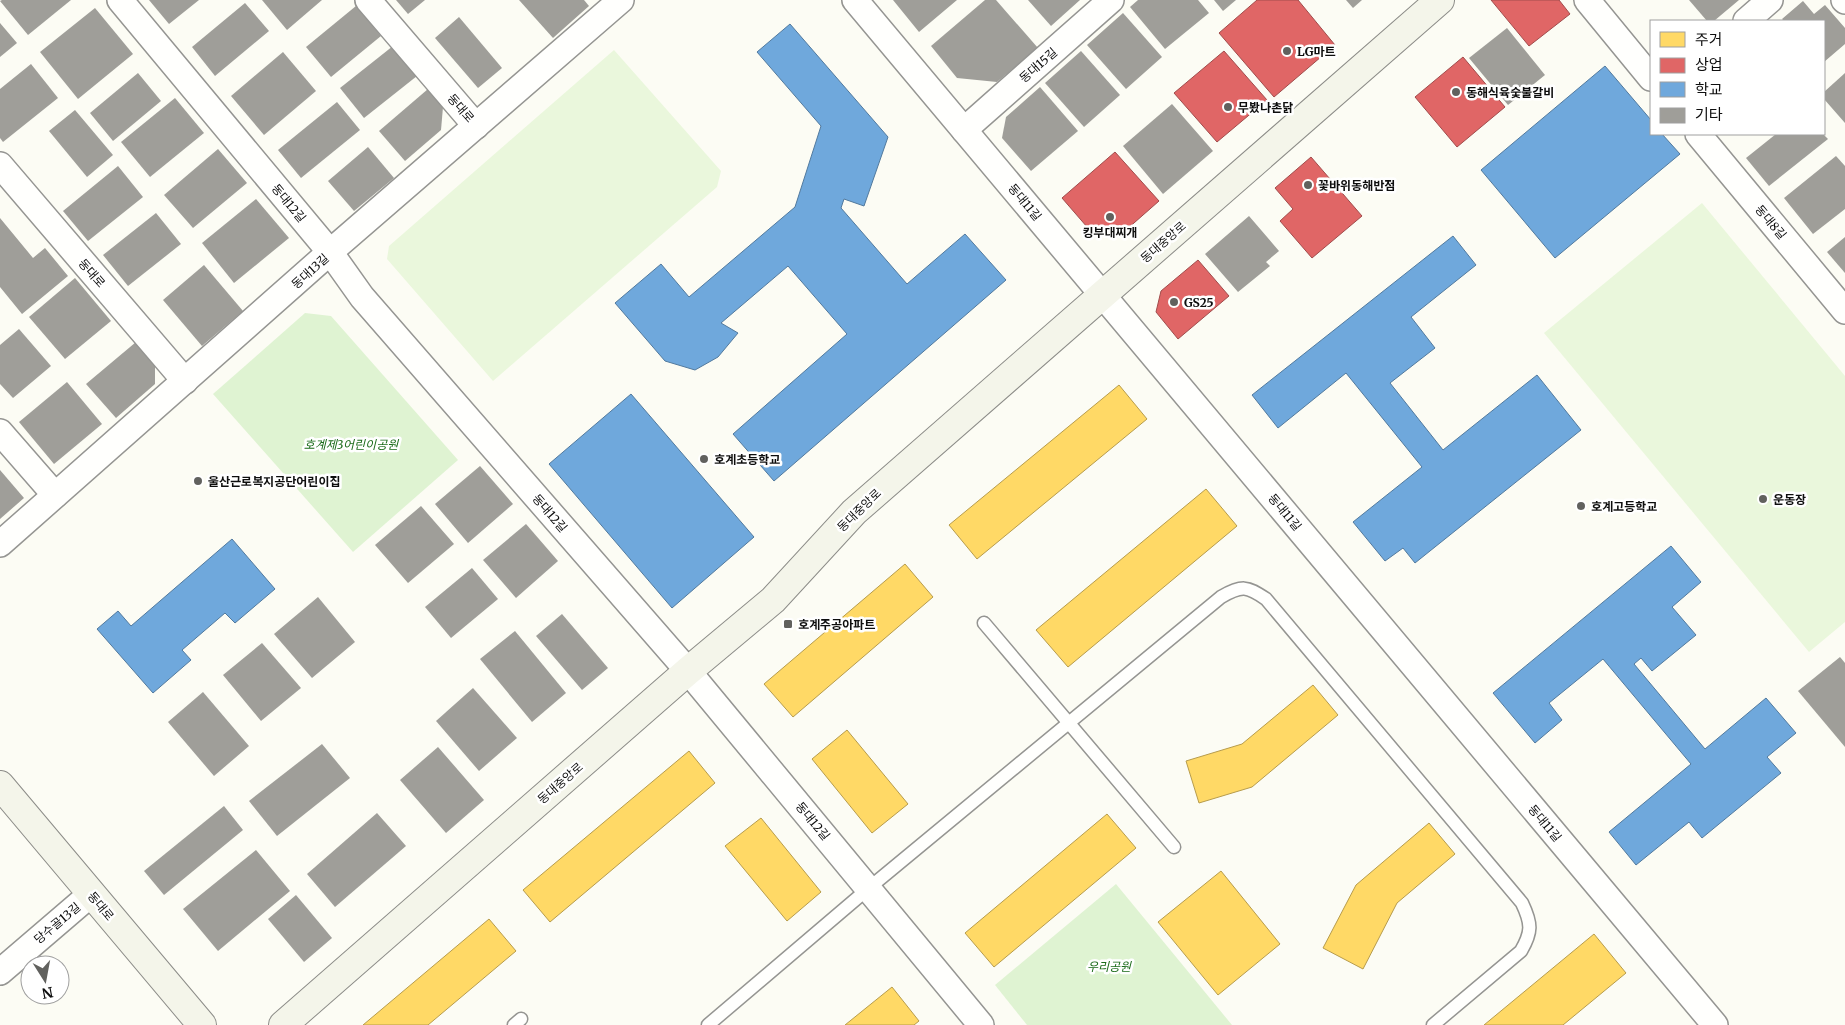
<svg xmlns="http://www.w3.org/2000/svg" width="1845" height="1025" font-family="Merriweather,'Noto Sans KR',serif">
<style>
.green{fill:#dff3d2}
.pitch{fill:#eaf7dc}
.homes{fill:#ffd966;stroke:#b79c4c}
.shops{fill:#e06666;stroke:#a14c4c}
.schools{fill:#6fa8dc;stroke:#527a9e}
.building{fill:#9f9e99}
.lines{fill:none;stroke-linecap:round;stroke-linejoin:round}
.lane-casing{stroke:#959592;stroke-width:15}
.street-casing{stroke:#959592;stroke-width:28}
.secondary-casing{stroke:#8c8c88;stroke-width:30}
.lane{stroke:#fffffd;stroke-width:12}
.street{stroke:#fffffd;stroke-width:25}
.secondary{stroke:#f4f5ea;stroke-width:28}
.poi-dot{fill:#61615e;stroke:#fff;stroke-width:2}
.labels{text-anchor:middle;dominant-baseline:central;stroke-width:5;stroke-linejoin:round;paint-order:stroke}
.poi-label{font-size:12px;font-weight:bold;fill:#0e0e0e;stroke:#fff;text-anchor:start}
.street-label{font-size:12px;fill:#0e0e0e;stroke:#fff}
.park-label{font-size:12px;font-style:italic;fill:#1b6b1a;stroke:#fff}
</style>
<rect width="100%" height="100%" fill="#fcfcf4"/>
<g class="green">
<path d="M305 313 331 316 458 460 353 552 213 394Z"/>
<path d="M1116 884 1232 1025H1027L995 985Z"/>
</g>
<g class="pitch">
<path d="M614 50 721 171 717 187 493 381 387 259 389 246Z"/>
<path d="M1702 203 1845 376V622L1809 652 1544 333Z"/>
</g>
<g class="homes">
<path d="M1119 385 1147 419 977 559 949 525Z"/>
<path d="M1206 489 1237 526 1068 667 1036 630Z"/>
<path d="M905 564 933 597 793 717 764 684Z"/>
<path d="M1313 685 1338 715 1252 787 1199 803 1186 761 1242 744Z"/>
<path d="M847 730 908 804 872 833 812 759Z"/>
<path d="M689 751 715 783 550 922 523 890Z"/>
<path d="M1107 814 1136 848 994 967 965 933Z"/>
<path d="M761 818 821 892 787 921 725 846Z"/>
<path d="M1429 823 1455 854 1397 903 1363 969 1323 948 1356 885Z"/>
<path d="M1221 871 1280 944 1218 995 1158 922Z"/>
<path d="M489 919 516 951 428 1025H363Z"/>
<path d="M1594 934 1626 973 1563 1025H1484Z"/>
<path d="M892 987 919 1021 914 1025H845Z"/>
</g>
<g class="shops">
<path d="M1257 0H1298L1335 45 1274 97 1219 33Z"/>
<path d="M1491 0H1559L1570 14 1529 46Z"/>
<path d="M1224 51 1267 100 1217 142 1174 93Z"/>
<path d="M1463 57 1505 107 1457 147 1415 97Z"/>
<path d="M1115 152 1159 201 1118 237 1094 235 1062 198Z"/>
<path d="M1311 157 1362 216 1312 258 1280 221 1293 209 1275 188Z"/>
<path d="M1198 260 1229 296 1178 339 1156 312 1161 291Z"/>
</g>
<g class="schools">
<path d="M790 24 888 137 864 206 844 199 841 208 907 284 965 234 1006 280 774 481 733 434 847 334 788 266 721 323 738 333 718 357 695 370 665 361 615 303 661 264 689 297 795 207 821 126 757 52Z"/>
<path d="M1605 66 1651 120V134H1662L1680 154 1555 258 1481 170Z"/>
<path d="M1453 236 1476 265 1411 317 1435 348 1390 383 1443 450 1537 375 1581 430 1415 563 1403 548 1385 561 1353 522 1422 467 1346 373 1278 428 1252 395Z"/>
<path d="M631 394 754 537 672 608 549 464Z"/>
<path d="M232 539 275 589 235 623 225 613 182 650 191 660 153 693 97 629 118 611 131 626Z"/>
<path d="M1671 546 1701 582 1672 607 1696 635 1652 671 1641 658 1634 664 1705 749 1766 698 1796 733 1767 757 1781 773 1702 838 1689 822 1636 865 1609 832 1691 764 1603 659 1549 703 1562 720 1535 743 1493 693Z"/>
</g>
<g class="building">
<path d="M2 0H71L28 35 0 1Z"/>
<path d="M149 0H199L169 24Z"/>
<path d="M262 0H322L287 30Z"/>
<path d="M396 0H425L408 14Z"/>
<path d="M519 0H584L589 6 553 38Z"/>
<path d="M893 0H957L919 32Z"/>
<path d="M985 0H996L1038 48 997 82 957 78 931 46Z"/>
<path d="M1028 0H1080L1051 26Z"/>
<path d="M1138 0H1198L1209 13 1165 49 1130 7Z"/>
<path d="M1214 0H1236L1223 11Z"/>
<path d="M1346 0H1362L1353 8Z"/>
<path d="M1689 0H1739L1714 21H1707Z"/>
<path d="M1803 1 1814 14 1825 5 1845 28V44L1824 62V21H1784L1782 19Z"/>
<path d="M245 3 269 31 215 76 192 47Z"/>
<path d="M356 6 381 36 331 77 306 47Z"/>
<path d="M95 8 133 54 78 99 40 52Z"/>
<path d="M1123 13 1162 57 1126 89 1087 45Z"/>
<path d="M459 17 502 68 478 88 435 38Z"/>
<path d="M0 23 17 43 0 57Z"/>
<path d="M1507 28 1545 75 1508 105 1469 58Z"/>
<path d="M393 46 417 76 364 118 340 88Z"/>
<path d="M1081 51 1120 95 1084 127 1045 83Z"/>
<path d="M283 52 316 91 264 135 231 96Z"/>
<path d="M31 64 58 98 3 142 0 138V89Z"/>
<path d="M138 73 161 101 113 141 90 113Z"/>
<path d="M1845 73V123L1824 99V92Z"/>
<path d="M1040 87 1078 131 1031 171 1002 138 1006 117Z"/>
<path d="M428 89 443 107 441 130 405 161 379 131Z"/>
<path d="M175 98 204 133 150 177 121 142Z"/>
<path d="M337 102 360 130 301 178 278 150Z"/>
<path d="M1172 104 1213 151 1163 194 1123 146Z"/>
<path d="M75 110 113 155 87 177 49 131Z"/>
<path d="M1776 134H1823L1828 139 1769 186 1746 158Z"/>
<path d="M368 147 394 178 354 211 328 181Z"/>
<path d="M218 149 247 183 193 228 164 195Z"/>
<path d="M1836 156 1845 166V209L1813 234 1784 198Z"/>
<path d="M118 166 143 197 88 241 63 211Z"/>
<path d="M256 199 289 238 234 283 202 243Z"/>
<path d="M156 213 181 244 128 286 103 255Z"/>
<path d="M1249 216 1279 251 1266 262 1270 266 1238 292 1205 254Z"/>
<path d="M0 218 33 258 45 248 68 276 22 314 0 287Z"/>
<path d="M1845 237V273L1827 252Z"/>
<path d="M204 265 243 311 202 346 163 300Z"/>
<path d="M75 278 111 321 65 359 29 317Z"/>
<path d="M19 329 51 366 13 398 0 384V345Z"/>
<path d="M136 342 155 364V384L116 418 86 384Z"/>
<path d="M67 382 102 424 54 464 19 422Z"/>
<path d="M480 466 513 504 468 543 435 504Z"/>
<path d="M0 470 24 498 0 519Z"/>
<path d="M421 506 454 544 408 583 375 545Z"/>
<path d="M526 524 558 561 516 598 483 560Z"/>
<path d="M472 568 498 599 451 638 425 607Z"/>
<path d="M318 597 355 642 312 678 274 634Z"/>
<path d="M562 614 608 668 582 690 536 636Z"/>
<path d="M515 631 566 693 532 722 480 659Z"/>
<path d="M262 643 301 688 261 721 223 675Z"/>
<path d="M1840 657 1845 663V747L1798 691Z"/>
<path d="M473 688 517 738 479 771 436 721Z"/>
<path d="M203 692 249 746 214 776 168 722Z"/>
<path d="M322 744 350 778 277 836 249 801Z"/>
<path d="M438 747 484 800 446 833 400 780Z"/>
<path d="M224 806 243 830 164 895 144 871Z"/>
<path d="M377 813 406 846 335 907 307 874Z"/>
<path d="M256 850 290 891 218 951 183 909Z"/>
<path d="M296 895 332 938 304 962 268 919Z"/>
</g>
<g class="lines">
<g class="lane-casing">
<g id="lane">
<path d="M984 623 1174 847"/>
<path d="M514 1025 521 1019"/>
<path d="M708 1025 869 888 1221 597C1242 585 1247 586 1266 599L1522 903C1532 924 1532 932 1521 951L1433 1025"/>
</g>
</g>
<g class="street-casing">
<g id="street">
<path d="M120 0 330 252 362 297 688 671 981 1025"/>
<path d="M368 0 476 126"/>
<path d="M855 0 1715 1025"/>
<path d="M1587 0 1651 78"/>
<path d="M1844 0 1845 1"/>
<path d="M1746 21 1770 0"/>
<path d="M964 130 1111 0"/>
<path d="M1698 134 1845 311"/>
<path d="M0 165 185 381"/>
<path d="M0 432 55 495"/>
<path d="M0 544 330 252 621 0"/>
<path d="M0 972 91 894"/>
</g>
</g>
<g class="secondary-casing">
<g id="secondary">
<path d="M0 785 202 1025"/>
<path d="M283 1025 688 671 773 600 854 512 1440 0"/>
</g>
</g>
<use href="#lane" class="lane"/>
<use href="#street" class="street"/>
<use href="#secondary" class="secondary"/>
</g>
<g class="poi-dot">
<circle cx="1287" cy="51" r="5"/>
<circle cx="1456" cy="92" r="5"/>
<circle cx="1228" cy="107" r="5"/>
<circle cx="1308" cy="185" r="5"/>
<circle cx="1110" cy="217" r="5"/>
<circle cx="1174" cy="302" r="5"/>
<circle cx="704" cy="459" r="5"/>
<circle cx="198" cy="481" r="5"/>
<circle cx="1763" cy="499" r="5"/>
<circle cx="1581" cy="506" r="5"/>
<rect x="783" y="619" width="10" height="10" rx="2.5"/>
</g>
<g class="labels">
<g class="poi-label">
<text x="1297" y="51">LG마트</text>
<text x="1466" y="92">동해식육숯불갈비</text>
<text x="1238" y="107">무봤나촌닭</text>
<text x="1318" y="185">꽃바위동해반점</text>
<text x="1110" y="232" text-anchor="middle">킹부대찌개</text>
<text x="1184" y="302">GS25</text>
<text x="714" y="459">호계초등학교</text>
<text x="208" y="481">울산근로복지공단어린이집</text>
<text x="1773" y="499">운동장</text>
<text x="1591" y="506">호계고등학교</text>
<text x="798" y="624">호계주공아파트</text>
</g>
<g class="street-label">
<text transform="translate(1038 65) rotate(-41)">동대15길</text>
<text transform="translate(461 108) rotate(49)">동대로</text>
<text transform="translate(1025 202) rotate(50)">동대11길</text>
<text transform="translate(289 203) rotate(50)">동대12길</text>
<text transform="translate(1771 222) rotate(50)">동대8길</text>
<text transform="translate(1163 242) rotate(-41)">동대중앙로</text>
<text transform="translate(310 271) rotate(-42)">동대13길</text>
<text transform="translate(92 273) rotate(49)">동대로</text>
<text transform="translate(859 510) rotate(-44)">동대중앙로</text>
<text transform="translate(1285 512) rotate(50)">동대11길</text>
<text transform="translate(550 513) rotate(49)">동대12길</text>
<text transform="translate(560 783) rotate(-41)">동대중앙로</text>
<text transform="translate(813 821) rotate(50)">동대12길</text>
<text transform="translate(1545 823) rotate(50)">동대11길</text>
<text transform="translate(101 906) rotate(50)">동대로</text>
<text transform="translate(57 923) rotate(-40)">당수골13길</text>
</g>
<g class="park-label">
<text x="351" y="444">호계제3어린이공원</text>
<text x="1109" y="966">우리공원</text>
</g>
</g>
<rect x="1650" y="20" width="175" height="115" fill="#ffffff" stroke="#9f9f9f"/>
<rect x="1660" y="32" width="25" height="15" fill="#ffd966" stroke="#9f9f9f"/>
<text x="1695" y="45" font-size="15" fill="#0e0e0e">주거</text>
<rect x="1660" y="58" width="25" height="15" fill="#e06666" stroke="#9f9f9f"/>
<text x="1695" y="70" font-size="15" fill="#0e0e0e">상업</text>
<rect x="1660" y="82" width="25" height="15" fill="#6fa8dc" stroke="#9f9f9f"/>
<text x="1695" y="95" font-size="15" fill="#0e0e0e">학교</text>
<rect x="1660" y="108" width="25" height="15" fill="#9f9e99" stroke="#9f9f9f"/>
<text x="1695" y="120" font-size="15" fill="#0e0e0e">기타</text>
<g transform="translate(45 980) rotate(169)"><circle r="24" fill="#ffffff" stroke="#9f9f9f"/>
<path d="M0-4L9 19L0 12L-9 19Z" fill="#61615e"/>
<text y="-8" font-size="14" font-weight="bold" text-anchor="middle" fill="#0e0e0e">N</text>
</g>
</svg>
